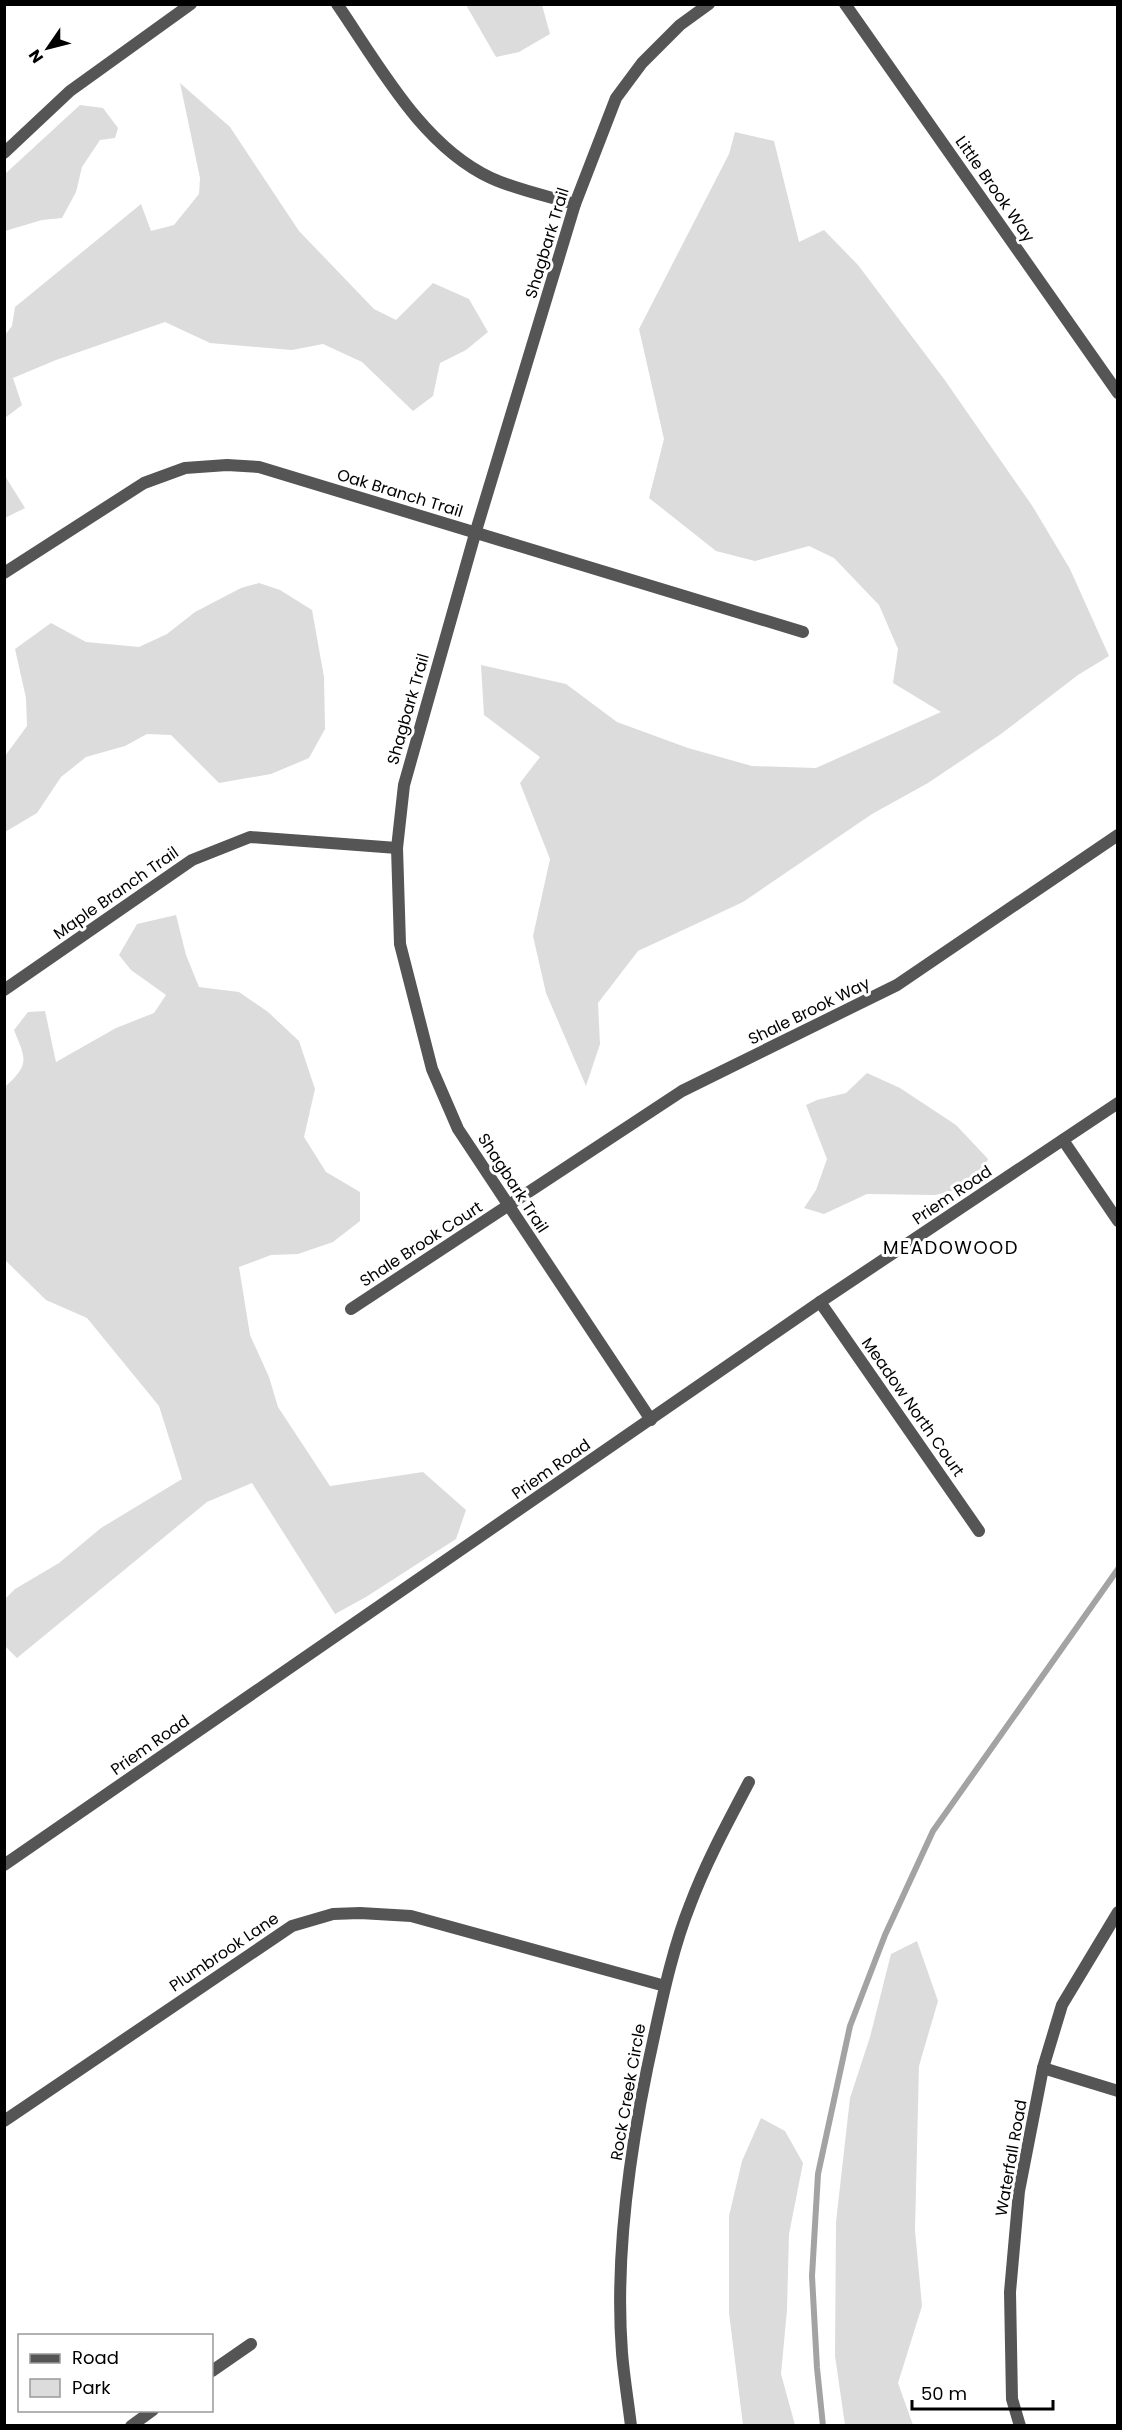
<svg xmlns="http://www.w3.org/2000/svg" width="1122" height="2430" font-family="Poppins,sans-serif">
<style>
.green{fill:#dcdcdc}
.lines{fill:none;stroke-linecap:round;stroke-linejoin:round}
.stream{stroke:#a3a3a3;stroke-width:6}
.minor{stroke:#555;stroke-width:12}
.tertiary{stroke:#555;stroke-width:12}
.labels{text-anchor:middle;dominant-baseline:central;stroke-width:6;stroke-linejoin:round;paint-order:stroke}
.street-label{font-size:16px;fill:#000;stroke:#fff}
.neighbourhood-label{font-size:18px;letter-spacing:1.5px;fill:#000;stroke:#fff}
</style>
<rect width="100%" height="100%" fill="#fff"/>
<g class="green">
<path d="M466 5H542L550 34 519 52 496 57Z"/>
<path d="M180 83 230 127 299 231 374 309 396 320 433 283 469 299 488 332 466 350 440 363 433 396 413 411 362 362 323 344 292 350 210 343 165 322 56 360 13 378 22 405 5 418V335L12 326 15 307 141 204 151 231 174 225 199 194 200 178Z"/>
<path d="M80 105 103 108 118 128 115 138 100 140 82 167 76 192 62 218 42 220 5 231V174Z"/>
<path d="M735 132 774 141 799 242 824 230 858 265 944 379 1033 507 1070 569 1109 656 1078 675 1001 734 928 783 872 814 743 902 638 951 598 1003 600 1044 586 1086 546 993 533 936 550 859 520 783 540 757 484 715 481 665 566 684 617 722 688 748 752 766 816 768 941 712 893 683 898 649 879 605 834 558 809 546 755 561 716 551 649 498 664 439 639 329 729 154Z"/>
<path d="M5 476 25 508 5 518H4Z"/>
<path d="M259 583 280 590 312 610 324 677 325 729 309 758 271 774 219 783 171 735 147 734 125 746 86 757 61 777 37 813 5 832V756L27 726 26 698 15 649 51 623 86 642 139 647 167 634 195 612 241 588Z"/>
<path d="M176 915 186 955 199 987 239 992 268 1012 299 1041 315 1089 304 1137 326 1172 360 1192V1221L333 1242 298 1254 271 1255 239 1267 250 1335 269 1377 278 1407 330 1486 423 1472 466 1510 456 1539 366 1597 335 1614 252 1483 207 1502 17 1658 5 1646V1599L15 1589 59 1563 101 1528 182 1479 159 1406 87 1318 46 1300 5 1260V1087C30 1064 26 1060 14 1030L28 1012 45 1011 56 1062 116 1028 154 1013 166 995 131 970 119 955 137 924Z"/>
<path d="M867 1073 900 1088 956 1125 988 1159 977 1185 935 1195 867 1194 824 1214 804 1208 816 1190 827 1159 806 1105 817 1100 846 1093Z"/>
<path d="M917 1941 938 2001 919 2066 915 2230 922 2306 898 2383 913 2425H845L835 2356 836 2222 850 2098 870 2037 891 1954Z"/>
<path d="M761 2118 785 2131 803 2163 789 2234 787 2310 781 2374 795 2425H743L729 2313V2216L742 2161Z"/>
</g>
<g class="lines">
<path class="stream" d="M823 2426 817 2368 812 2276 818 2174 850 2026 885 1935 933 1831 1118 1569"/>
<g class="minor">
<path d="M337 4C379 65 422 146 491 178 517 190 547 196 575 204"/>
<path d="M845 4 1118 393"/>
<path d="M4 153 70 91 191 4"/>
<path d="M4 573 144 483 185 468 227 465 259 467 803 632"/>
<path d="M4 990 192 860 250 837 397 848"/>
<path d="M1063 1140 1118 1221"/>
<path d="M820 1302 979 1531"/>
<path d="M351 1309 682 1091 897 985 1118 835"/>
<path d="M651 1420 458 1129 432 1069 400 944 397 848 404 785 475 534 575 204 616 98 642 63 680 25 709 4"/>
<path d="M1043 2068 1118 2091"/>
<path d="M4 2121 292 1926 333 1914 360 1913 411 1916 665 1986"/>
<path d="M212 2371 251 2344"/>
<path d="M131 2426 153 2410"/>
<path d="M631 2426C628 2401 624 2377 622 2353 614 2249 632 2134 655 2032 664 1990 674 1945 690 1905 706 1862 728 1822 749 1782"/>
<path d="M1020 2426 1012 2399 1010 2292 1019 2191 1043 2068 1062 2005 1118 1912"/>
</g>
<path class="tertiary" d="M4 1865 820 1302 1118 1103"/>
</g>
<g class="labels">
<g class="street-label">
<text transform="translate(995 189) rotate(55)">Little Brook Way</text>
<text transform="translate(547 243) rotate(-73)">Shagbark Trail</text>
<text transform="translate(400 493) rotate(17)">Oak Branch Trail</text>
<text transform="translate(408 709) rotate(-74)">Shagbark Trail</text>
<text transform="translate(116 893) rotate(-35)">Maple Branch Trail</text>
<text transform="translate(809 1011) rotate(-26)">Shale Brook Way</text>
<text transform="translate(513 1183) rotate(57)">Shagbark Trail</text>
<text transform="translate(952 1195) rotate(-34)">Priem Road</text>
<text transform="translate(421 1244) rotate(-33)">Shale Brook Court</text>
<text transform="translate(913 1407) rotate(55)">Meadow North Court</text>
<text transform="translate(551 1469) rotate(-35)">Priem Road</text>
<text transform="translate(150 1745) rotate(-35)">Priem Road</text>
<text transform="translate(224 1952) rotate(-34)">Plumbrook Lane</text>
<text transform="translate(628 2092) rotate(-80)">Rock Creek Circle</text>
<text transform="translate(1011 2158) rotate(-80)">Waterfall Road</text>
</g>
<g class="neighbourhood-label">
<text x="951" y="1247">MEADOWOOD</text>
</g>
</g>
<rect width="1122" height="2430" fill="none" stroke="#000000" stroke-width="12"/>
<rect x="18" y="2334" width="195" height="78" fill="#ffffff" stroke="#999999" stroke-width="1.5"/>
<rect x="30" y="2354" width="30" height="9" fill="#555555" stroke="#999999" stroke-width="1.5"/>
<text x="72" y="2364" font-size="18" fill="#000000">Road</text>
<rect x="30" y="2379" width="30" height="18" fill="#dcdcdc" stroke="#999999" stroke-width="1.5"/>
<text x="72" y="2394" font-size="18" fill="#000000">Park</text>
<g transform="translate(48 48) rotate(235)" stroke="#ffffff" stroke-width="4.5" paint-order="stroke">
<path d="M0-4.5L10 22L0 15L-10 22Z" fill="#000000"/>
<text y="-9" font-size="16" font-weight="bold" text-anchor="middle" fill="#000000">N</text>
</g>
<path d="M912 2400v9h141v-9" fill="none" stroke="#000000" stroke-width="3"/>
<text x="921" y="2400" font-size="18" fill="#000000" stroke="#ffffff" stroke-width="4.5" paint-order="stroke">50 m</text>
</svg>
